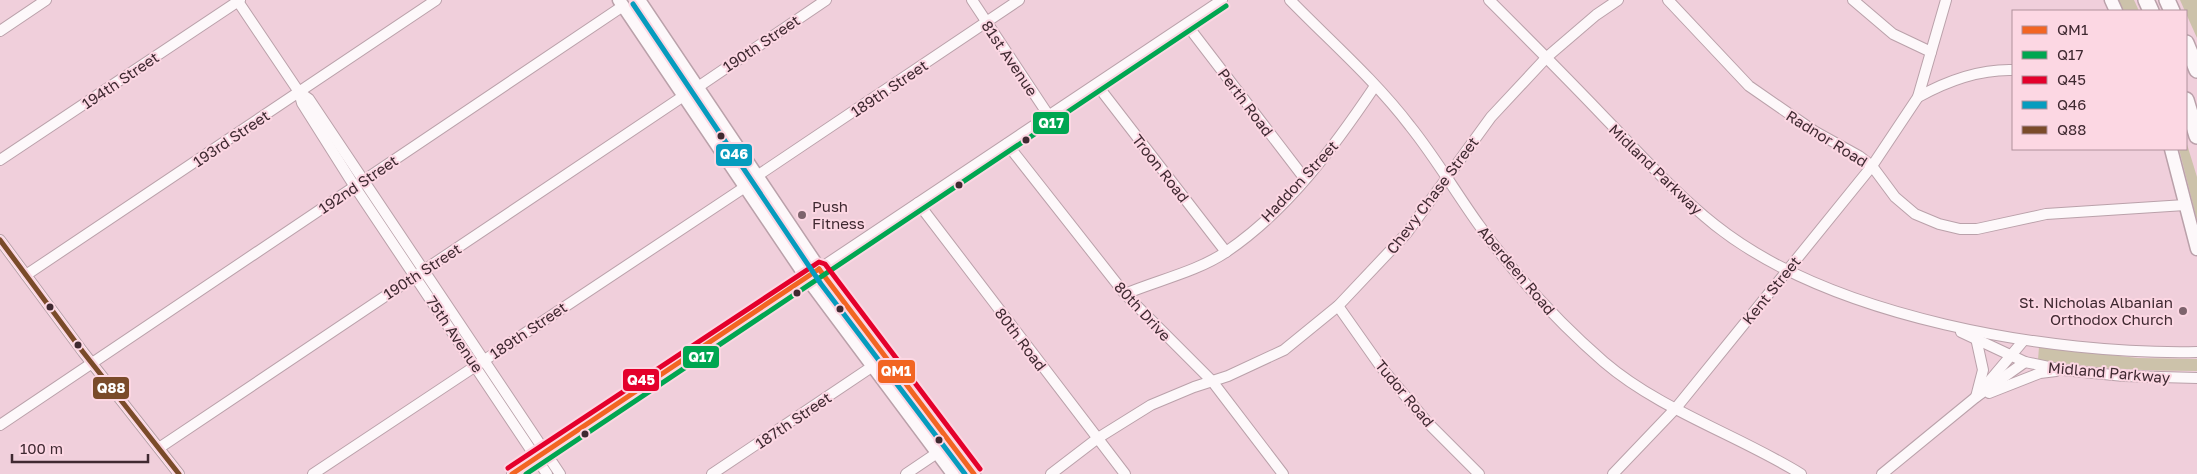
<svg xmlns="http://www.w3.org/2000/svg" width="2197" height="474" font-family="'Golos Text',sans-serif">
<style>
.green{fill:#ccc2aa}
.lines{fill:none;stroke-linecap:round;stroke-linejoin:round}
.minor-casing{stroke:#baa1aa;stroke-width:12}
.major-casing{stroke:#baa1aa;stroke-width:15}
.highway-casing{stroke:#baa1aa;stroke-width:18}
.minor{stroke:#fdf8fa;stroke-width:10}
.major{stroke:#fdf8fa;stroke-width:12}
.highway{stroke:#fdf8fa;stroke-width:15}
.bus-1-casing{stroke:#fcd7e3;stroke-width:9}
.bus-2-casing{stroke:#fcd7e3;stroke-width:9}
.bus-3-casing{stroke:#fcd7e3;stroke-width:9}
.bus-4-casing{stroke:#fcd7e3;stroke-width:9}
.bus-5-casing{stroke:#fcd7e3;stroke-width:9}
.bus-1{stroke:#f26522;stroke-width:5}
.bus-2{stroke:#00a651;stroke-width:5}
.bus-3{stroke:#e4002b;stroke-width:5}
.bus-4{stroke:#069cbe;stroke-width:5}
.bus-5{stroke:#7a4b2a;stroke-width:5}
.bus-dot{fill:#3f2931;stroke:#fcd7e3;stroke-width:2}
.poi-dot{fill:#7d636c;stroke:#fcd7e3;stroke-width:2}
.labels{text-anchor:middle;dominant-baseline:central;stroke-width:4;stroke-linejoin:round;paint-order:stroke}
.street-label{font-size:15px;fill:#3f2931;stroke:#fcd7e3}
.poi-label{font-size:15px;fill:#3f2931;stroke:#fcd7e3;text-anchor:start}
.line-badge{stroke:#fcd7e3;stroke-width:2}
.badge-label{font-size:14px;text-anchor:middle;font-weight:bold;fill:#fff}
</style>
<rect width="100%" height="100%" fill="#f0cfdb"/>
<g class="green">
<path d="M2118 0H2134L2139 11H2123Z"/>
<path d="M2180 0H2197V38Z"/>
<path d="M2186 141 2197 177V220L2179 149H2186Z"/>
<path d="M2039 347 2138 358 2197 359V371C2144 371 2091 368 2038 360Z"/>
</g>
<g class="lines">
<g class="minor-casing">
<g id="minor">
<path d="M237 0 299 92 302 103 355 187 547 474"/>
<path d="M972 0 1049 116"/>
<path d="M1290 0C1330 41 1375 80 1410 126 1435 157 1456 193 1479 225 1515 275 1558 322 1604 362 1660 410 1738 435 1801 474"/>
<path d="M1489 0C1528 39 1567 78 1605 118 1641 155 1675 193 1715 225 1832 318 2051 355 2197 352"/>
<path d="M1668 0 1749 86 1814 131 1859 156 1872 166 1895 197 1915 214 1939 224 1960 229H1977L2046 214 2185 205"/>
<path d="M1853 0 1893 34 1931 52"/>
<path d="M1187 25 1305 179"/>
<path d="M0 31 46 0"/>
<path d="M1097 85 1226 252"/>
<path d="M698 87 826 0"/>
<path d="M299 92 309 99 560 474"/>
<path d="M1918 97C1947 81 1979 69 2013 70"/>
<path d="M1007 144 1125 294 1212 381 1283 474"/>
<path d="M0 160 240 0"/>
<path d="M757 176 1019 0"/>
<path d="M918 203 1125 474"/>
<path d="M0 240 83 352 179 474"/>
<path d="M26 275 436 0"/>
<path d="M1125 294C1158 280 1196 272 1226 252 1288 210 1334 147 1375 86"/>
<path d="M1338 306 1381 367 1428 423 1479 474"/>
<path d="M1961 332 2025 362 2063 370 2124 376 2197 378"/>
<path d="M1976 338 1983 370 1976 397"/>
<path d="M1986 385 2024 340"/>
<path d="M1989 393 2040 373 2056 371"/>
<path d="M0 425 623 6"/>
<path d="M159 448 685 95"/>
<path d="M313 474 745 187"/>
<path d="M512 474 1222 0"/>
<path d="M712 474 873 366"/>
<path d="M906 474 937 453"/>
<path d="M1051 474 1098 438 1151 405 1194 387 1228 376 1284 350 1338 306 1406 234 1491 117 1547 57 1596 15 1618 0"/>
<path d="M1613 474 1676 408 1872 166 1918 97 1946 0"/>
<path d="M1882 474 1976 397 2025 362"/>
</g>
</g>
<g class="major-casing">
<g id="major">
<path d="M619 0 806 277 953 474"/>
<path d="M639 0 827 280 974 474"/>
<path d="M2111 0 2116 11"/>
<path d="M2171 149 2197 249"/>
</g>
</g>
<g class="highway-casing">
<g id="highway">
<path d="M2146 0 2151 11"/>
<path d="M2167 0 2172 11"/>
<path d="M2186 43 2197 70"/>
<path d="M2186 100 2197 136"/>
</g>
</g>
<use href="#minor" class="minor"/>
<use href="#major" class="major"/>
<use href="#highway" class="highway"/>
<g class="bus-1-casing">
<g id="bus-1">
<path d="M819 269 974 474"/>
<path d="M512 474 819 269"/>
</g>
</g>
<g class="bus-2-casing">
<path id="bus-2" d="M526 474 1226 6"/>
</g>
<g class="bus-3-casing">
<path id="bus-3" d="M508 468 819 262 825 264 980 469"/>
</g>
<g class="bus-4-casing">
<path id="bus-4" d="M633 4 821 284 965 474"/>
</g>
<g class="bus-5-casing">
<path id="bus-5" d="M0 240 83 352 179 474"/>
</g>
<use href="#bus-1" class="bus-1"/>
<use href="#bus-2" class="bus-2"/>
<use href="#bus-3" class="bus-3"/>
<use href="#bus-4" class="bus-4"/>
<use href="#bus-5" class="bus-5"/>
</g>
<g class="bus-dot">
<circle cx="721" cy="136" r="4.5"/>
<circle cx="1026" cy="140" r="4.5"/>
<circle cx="959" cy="185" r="4.5"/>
<circle cx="797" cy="293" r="4.5"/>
<circle cx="50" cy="307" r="4.5"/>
<circle cx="840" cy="309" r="4.5"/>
<circle cx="78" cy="345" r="4.5"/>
<circle cx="585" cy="434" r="4.5"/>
<circle cx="939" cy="440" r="4.5"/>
</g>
<g class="poi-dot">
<circle cx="802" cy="215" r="5"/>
<circle cx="2183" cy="311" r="5"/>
</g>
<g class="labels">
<g class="street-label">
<text transform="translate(761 43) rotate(-34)">190th Street</text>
<text transform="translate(1010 58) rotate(56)">81st Avenue</text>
<text transform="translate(120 80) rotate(-34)">194th Street</text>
<text transform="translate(889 88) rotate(-34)">189th Street</text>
<text transform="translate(1246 102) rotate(53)">Perth Road</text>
<text transform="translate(231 138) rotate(-34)">193rd Street</text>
<text transform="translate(1827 138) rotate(32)">Radnor Road</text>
<text transform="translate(1161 168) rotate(52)">Troon Road</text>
<text transform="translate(1656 169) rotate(44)">Midland Parkway</text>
<text transform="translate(1299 181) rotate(-47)">Haddon Street</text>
<text transform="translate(358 184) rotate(-34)">192nd Street</text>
<text transform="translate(1432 195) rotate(-53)">Chevy Chase Street</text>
<text transform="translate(1517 270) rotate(50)">Aberdeen Road</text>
<text transform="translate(422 271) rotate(-33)">190th Street</text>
<text transform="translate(1771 290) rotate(-51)">Kent Street</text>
<text transform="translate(1143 311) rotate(47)">80th Drive</text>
<text transform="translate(528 330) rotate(-34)">189th Street</text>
<text transform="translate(455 334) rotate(56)">75th Avenue</text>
<text transform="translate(1021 339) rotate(53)">80th Road</text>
<text transform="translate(2109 372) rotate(5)">Midland Parkway</text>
<text transform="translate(1405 393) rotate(50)">Tudor Road</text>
<text transform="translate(793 420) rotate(-34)">187th Street</text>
</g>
<g class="poi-label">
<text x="812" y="206">Push<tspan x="812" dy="17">Fitness</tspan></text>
<text x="2173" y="302" text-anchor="end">St. Nicholas Albanian<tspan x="2173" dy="17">Orthodox Church</tspan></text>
</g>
</g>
<g class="line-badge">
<rect x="1032" y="111" width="38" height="24" rx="5" fill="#00a651"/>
<rect x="715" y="143" width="38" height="24" rx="5" fill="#069cbe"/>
<rect x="682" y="345" width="38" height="24" rx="5" fill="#00a651"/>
<rect x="877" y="359" width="39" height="25" rx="5" fill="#f26522"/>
<rect x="622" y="368" width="38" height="24" rx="5" fill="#e4002b"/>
<rect x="92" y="376" width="38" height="24" rx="5" fill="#7a4b2a"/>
</g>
<g class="badge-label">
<text x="1051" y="128">Q17</text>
<text x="734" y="159">Q46</text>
<text x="701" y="362">Q17</text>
<text x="896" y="376">QM1</text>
<text x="641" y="385">Q45</text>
<text x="111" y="393">Q88</text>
</g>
<rect x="2012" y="10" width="175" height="140" fill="#fcd7e3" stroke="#b0919c"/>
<rect x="2022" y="26" width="25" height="8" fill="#f26522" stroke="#b0919c"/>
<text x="2057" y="35" font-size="15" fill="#3f2931">QM1</text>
<rect x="2022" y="51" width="25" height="8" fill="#00a651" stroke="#b0919c"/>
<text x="2057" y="60" font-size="15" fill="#3f2931">Q17</text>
<rect x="2022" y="76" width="25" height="8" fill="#e4002b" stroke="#b0919c"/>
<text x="2057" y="85" font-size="15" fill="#3f2931">Q45</text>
<rect x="2022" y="101" width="25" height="8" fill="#069cbe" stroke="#b0919c"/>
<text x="2057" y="110" font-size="15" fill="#3f2931">Q46</text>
<rect x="2022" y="126" width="25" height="8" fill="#7a4b2a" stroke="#b0919c"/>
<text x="2057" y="135" font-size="15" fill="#3f2931">Q88</text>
<path d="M12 454v8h136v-8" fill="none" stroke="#3f2931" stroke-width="2.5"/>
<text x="20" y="454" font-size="15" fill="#3f2931" stroke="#fcd7e3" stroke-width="4" paint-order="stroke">100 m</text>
</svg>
